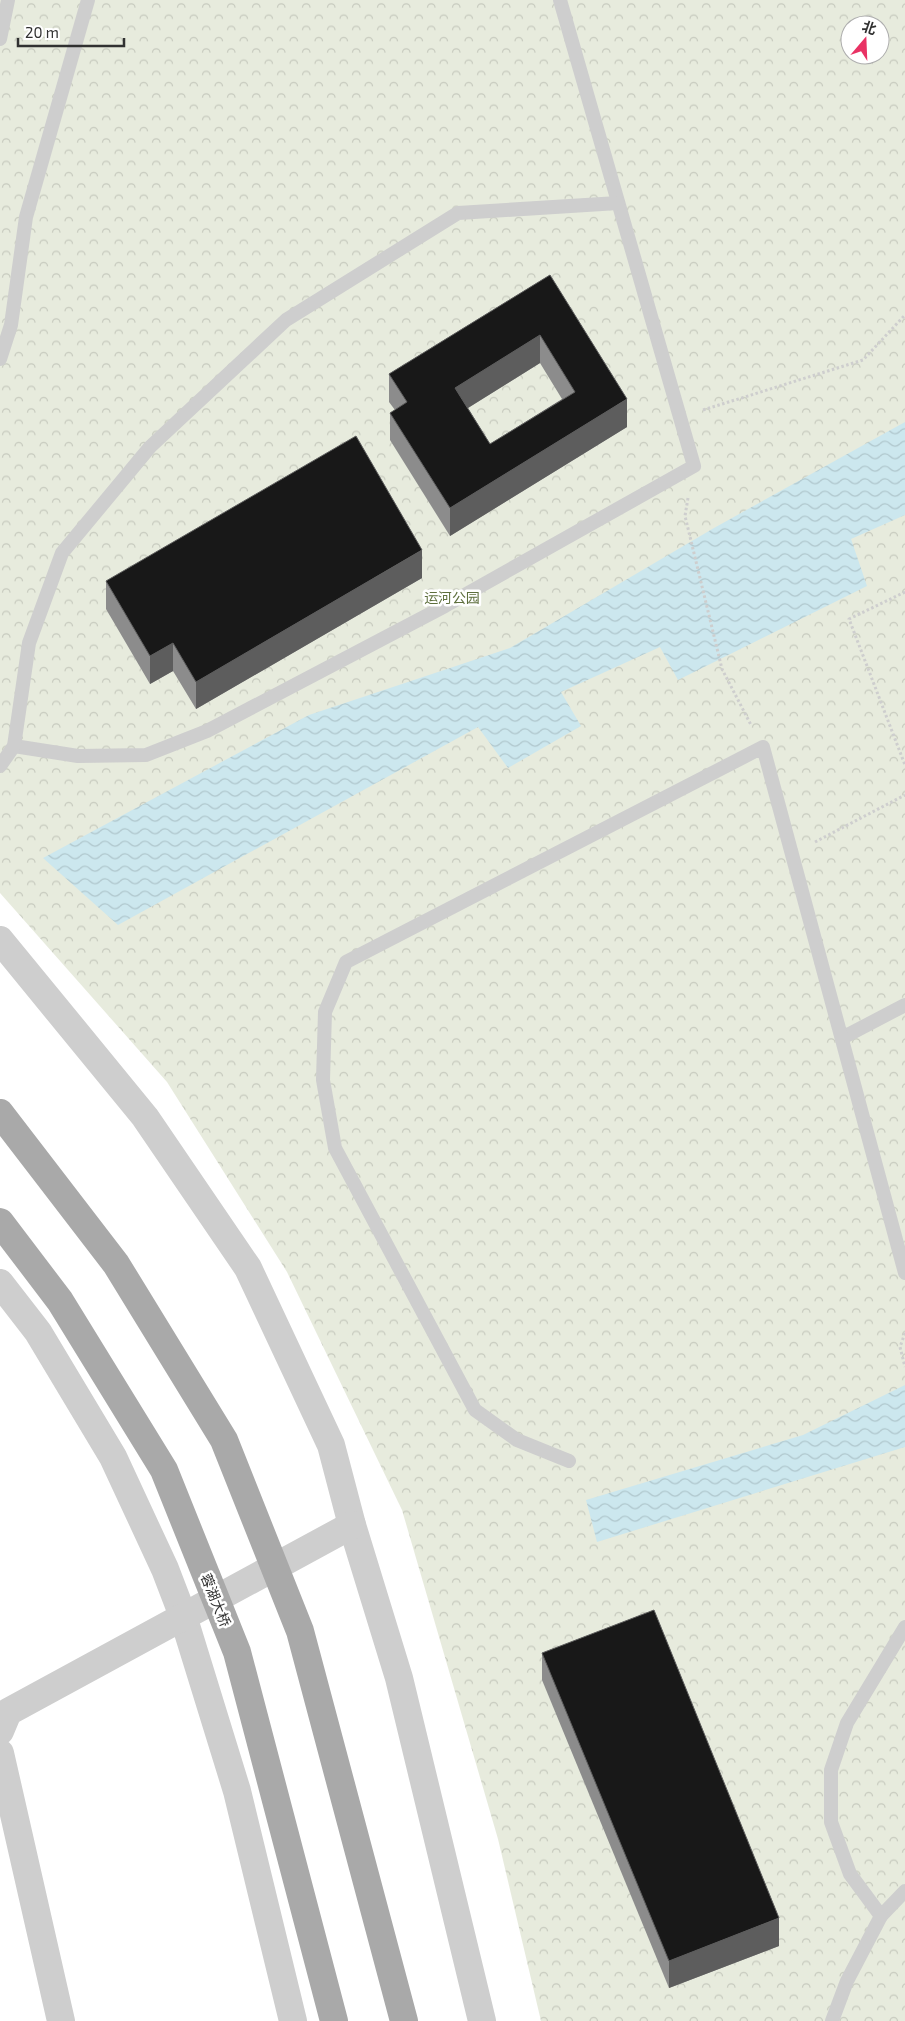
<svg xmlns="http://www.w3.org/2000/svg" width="905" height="2021" font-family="'Exo 2','Noto Sans SC',sans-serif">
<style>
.park{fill:url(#park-crowns);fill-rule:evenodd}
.water{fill:url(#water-waves)}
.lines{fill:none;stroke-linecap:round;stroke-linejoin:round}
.path{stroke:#cecece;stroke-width:3;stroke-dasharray:2.5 2.5;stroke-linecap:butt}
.service{stroke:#cecece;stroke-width:14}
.minor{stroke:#cecece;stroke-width:28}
.primary-bridge{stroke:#a9a9a9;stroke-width:28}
.wall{fill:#8c8c8c;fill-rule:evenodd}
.shaded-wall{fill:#5d5d5d}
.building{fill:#181818;stroke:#5d5d5d;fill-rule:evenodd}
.labels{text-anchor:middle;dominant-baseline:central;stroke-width:5;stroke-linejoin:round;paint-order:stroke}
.park-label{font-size:14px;fill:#5e6f3d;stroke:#fff}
.street-label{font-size:14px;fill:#313131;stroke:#fff}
</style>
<defs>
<pattern id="park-crowns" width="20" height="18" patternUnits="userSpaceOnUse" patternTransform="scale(1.25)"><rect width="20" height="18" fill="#e7ebdd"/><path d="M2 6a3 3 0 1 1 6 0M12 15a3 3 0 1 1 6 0" fill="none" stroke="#c7cabe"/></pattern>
<pattern id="water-waves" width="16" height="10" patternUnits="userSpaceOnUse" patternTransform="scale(1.25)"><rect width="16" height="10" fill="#cce7ee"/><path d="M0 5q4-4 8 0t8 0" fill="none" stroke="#b0c7cd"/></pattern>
</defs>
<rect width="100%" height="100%" fill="#fff"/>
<path class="park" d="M0 0H905V2021H541L498 1839 402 1510 287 1272 167 1082 0 893ZM850 25H880V55H850Z"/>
<g class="water">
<path d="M905 422V515L851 539 867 586 678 680 660 647 561 692 581 726 508 768 478 727 118 925 43 858 309 715 510 648 714 528Z"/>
<path d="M905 1385V1447L597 1542 586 1500 803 1435Z"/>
</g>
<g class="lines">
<g class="path">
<path d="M703 410 863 360 905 315"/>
<path d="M688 498 685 516 722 669 751 725"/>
<path d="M905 592 849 619 905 765"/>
<path d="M815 842 905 795"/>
<path d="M905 1333 900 1347 905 1367"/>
</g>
<g class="service">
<path d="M0 39 8 0"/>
<path d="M0 359 11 325 26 217 88 0"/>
<path d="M14 746 78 756 146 755 207 731 445 606 694 466 560 0"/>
<path d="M0 766 14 746 29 643 62 553 150 447 286 320 458 213 618 203"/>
<path d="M842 1038 905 1005"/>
<path d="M569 1461 517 1440 475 1410 335 1148 323 1080 325 1012 346 962 763 747 905 1273"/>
<path d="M881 1916 905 1891"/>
<path d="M832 2021 847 1981 881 1916 850 1874 831 1822V1770L847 1723 905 1627"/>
</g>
<g class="minor">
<path d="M0 940 145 1117 248 1268 331 1445 352 1525 399 1678 482 2021"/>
<path d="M0 1283 38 1332 113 1457 165 1569 183 1616 237 1791 293 2021"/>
<path d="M0 1731 8 1712 352 1525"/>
<path d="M0 1753 61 2021"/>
</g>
<g class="primary-bridge">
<path d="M0 1113 116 1264 224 1440 300 1631 404 2021"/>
<path d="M0 1222 60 1301 164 1470 237 1652 334 2021"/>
</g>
</g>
<g class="wall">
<path d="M550 275 627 427 450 536 390 440V413L395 410 389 402V374ZM540 363 562 399 490 444 468 408Z"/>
<path d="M422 578 196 709 173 671 150 684 106 609V581Z"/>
<path d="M542 1653 779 1946 669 1988 542 1680Z"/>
</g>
<g class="shaded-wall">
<path d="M540 335V363L455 416V388Z"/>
<path d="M627 399V427L450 536V508Z"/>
<path d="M422 550V578L196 709V682Z"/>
<path d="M173 643V671L150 684V656Z"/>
<path d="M779 1918V1946L669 1988V1961Z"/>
</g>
<g class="building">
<path d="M550 275 627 399 450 508 390 413 407 402 389 374ZM540 335 575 392 490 444 455 388Z"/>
<path d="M356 436 422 550 196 682 173 643 150 656 106 581Z"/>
<path d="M654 1610 779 1918 669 1961 542 1653Z"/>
</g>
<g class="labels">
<g class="park-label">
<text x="452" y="597">运河公园</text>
</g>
<g class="street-label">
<text transform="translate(216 1600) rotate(68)">蓉湖大桥</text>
</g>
</g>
<g transform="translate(865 40) rotate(19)"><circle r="24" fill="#ffffff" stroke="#adadad"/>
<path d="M0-4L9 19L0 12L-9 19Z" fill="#e93264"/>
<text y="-8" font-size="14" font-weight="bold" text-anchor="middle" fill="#313131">北</text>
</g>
<path d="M18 38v8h106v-8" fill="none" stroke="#313131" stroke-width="2.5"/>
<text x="25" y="38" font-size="15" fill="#313131" stroke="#ffffff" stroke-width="4" paint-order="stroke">20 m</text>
</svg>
